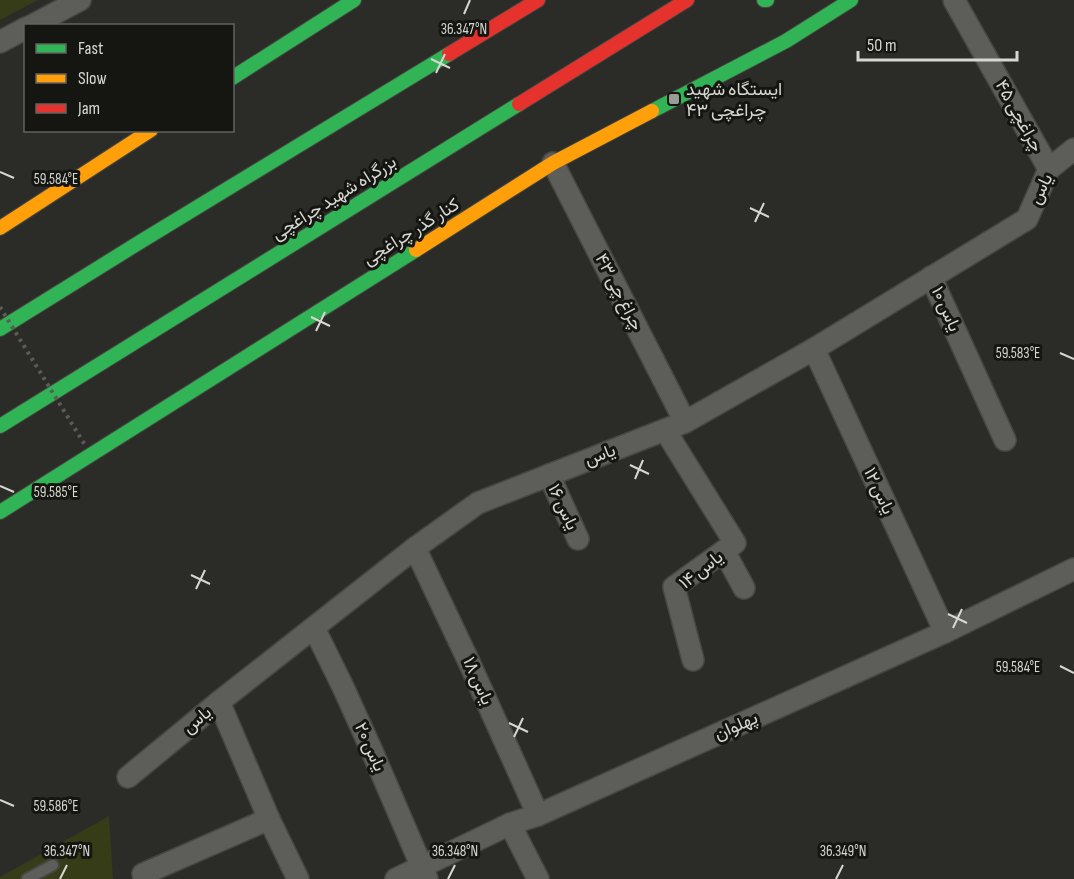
<svg xmlns="http://www.w3.org/2000/svg" width="1074" height="879" font-family="'Sofia Sans Condensed',Vazirmatn,sans-serif">
<style>
.green{fill:#353c17}
.lines{fill:none;stroke-linecap:round;stroke-linejoin:round}
.lane-casing{stroke:#464742;stroke-width:14}
.street-casing{stroke:#464742;stroke-width:24}
.fast-casing{stroke:#464742;stroke-width:16}
.slow-casing{stroke:#464742;stroke-width:16}
.jam-casing{stroke:#464742;stroke-width:16}
.lane{stroke:#5d5e5a;stroke-width:10}
.street{stroke:#5d5e5a;stroke-width:21}
.fast{stroke:#30b455;stroke-width:14}
.slow{stroke:#ff9f0a;stroke-width:14}
.jam{stroke:#e5322d;stroke-width:14}
.path-bridge{stroke:#5b5c59;stroke-width:4;stroke-dasharray:3 4.5;stroke-linecap:butt}
.ticks{fill:none;stroke:#d5d7d0;stroke-width:2}
.poi-dot{fill:#9a9b95;stroke:#151612;stroke-width:2}
.labels{text-anchor:middle;dominant-baseline:central;stroke-width:6;stroke-linejoin:round;paint-order:stroke}
.poi-label{font-size:18px;fill:#d5d7d0;stroke:#151612;text-anchor:start}
.street-label{font-size:18px;fill:#d5d7d0;stroke:#151612}
.ticks-label{font-size:15px;text-anchor:middle;fill:#d5d7d0;stroke:#151612;stroke-width:6;stroke-linejoin:round;paint-order:stroke}
</style>
<rect width="100%" height="100%" fill="#2b2c27"/>
<g class="green">
<path d="M0 0H38L0 20Z"/>
<path d="M109 816 113 879H0V877Z"/>
</g>
<g class="lines">
<g class="lane-casing">
<path id="lane" d="M27 879 53 865"/>
</g>
<g class="street-casing">
<g id="street">
<path d="M954 0 1049 169"/>
<path d="M31 26 80 0"/>
<path d="M0 42 26 28"/>
<path d="M553 163 685 422"/>
<path d="M931 277 1005 440"/>
<path d="M814 349 945 632"/>
<path d="M665 430 735 543 674 587 693 660"/>
<path d="M549 475 578 539"/>
<path d="M415 548 469 662 538 815"/>
<path d="M724 551 744 588"/>
<path d="M314 628 343 687 372 751 427 879"/>
<path d="M219 702 269 819 298 879"/>
<path d="M128 777 219 702 415 548 478 503 685 422 814 349 1027 219 1049 169 1074 149"/>
<path d="M510 824 538 879"/>
<path d="M143 874 269 819"/>
<path d="M396 879 510 824 538 815 945 632 1074 569"/>
</g>
</g>
<g class="fast-casing">
<g id="fast">
<path d="M764 0H767"/>
<path d="M232 78 354 0"/>
<path d="M652 111 786 41 851 0"/>
<path d="M0 329 140 242 449 54"/>
<path d="M0 426 519 104"/>
<path d="M0 512 416 250"/>
</g>
</g>
<g class="slow-casing">
<g id="slow">
<path d="M0 228 151 130"/>
<path d="M416 250 553 163 652 111"/>
</g>
</g>
<g class="jam-casing">
<g id="jam">
<path d="M449 54 538 0"/>
<path d="M519 104 687 0"/>
</g>
</g>
<use href="#lane" class="lane"/>
<use href="#street" class="street"/>
<use href="#fast" class="fast"/>
<use href="#slow" class="slow"/>
<use href="#jam" class="jam"/>
<path class="path-bridge" d="M0 307 85 445"/>
</g>
<path class="ticks" d="M464 14 470 0M431 59 450 68M436 73 445 54M0 172 14 178M750 208 769 217M755 222 764 203M311 317 330 326M316 331 325 312M1060 353 1074 359M630 465 649 474M635 479 643 460M0 486 14 492M191 575 210 584M196 589 205 570M948 614 967 623M953 628 962 609M1060 666 1074 673M509 723 528 732M514 737 523 718M0 800 14 806M60 879 67 865M448 879 455 865M836 879 843 865"/>
<rect class="poi-dot" x="668" y="93" width="12" height="12" rx="3"/>
<g class="labels">
<g class="poi-label">
<text x="686" y="89">ایستگاه شهید<tspan x="686" dy="21">چراغچی ۴۳</tspan></text>
</g>
<g class="street-label">
<text transform="translate(1019 116) rotate(61)">چراغچی ۴۵</text>
<text transform="translate(1041 189) rotate(-64)">یاس</text>
<text transform="translate(334 198) rotate(-32)">بزرگراه شهید چراغچی</text>
<text transform="translate(411 232) rotate(-32)">کنار گذر چراغچی</text>
<text transform="translate(619 292) rotate(63)">چراغ چی ۴۳</text>
<text transform="translate(946 309) rotate(66)">یاس ۱۰</text>
<text transform="translate(600 455) rotate(-21)">یاس</text>
<text transform="translate(879 491) rotate(65)">یاس ۱۲</text>
<text transform="translate(563 507) rotate(65)">یاس ۱۶</text>
<text transform="translate(701 570) rotate(-38)">یاس ۱۴</text>
<text transform="translate(478 681) rotate(66)">یاس ۱۸</text>
<text transform="translate(197 720) rotate(-40)">یاس</text>
<text transform="translate(736 726) rotate(-24)">پهلوان</text>
<text transform="translate(370 747) rotate(66)">یاس ۲۰</text>
</g>
</g>
<g class="ticks-label">
<text x="464" y="34">36.347°N</text>
<text x="56" y="184">59.584°E</text>
<text x="1018" y="358">59.583°E</text>
<text x="56" y="497">59.585°E</text>
<text x="1018" y="672">59.584°E</text>
<text x="56" y="811">59.586°E</text>
<text x="67" y="856">36.347°N</text>
<text x="455" y="856">36.348°N</text>
<text x="843" y="856">36.349°N</text>
</g>
<rect x="24" y="24" width="210" height="108" fill="#151612" stroke="#62635e" stroke-width="1.5"/>
<rect x="36" y="44" width="30" height="9" fill="#30b455" stroke="#62635e" stroke-width="1.5"/>
<text x="78" y="54" font-size="18" fill="#d5d7d0">Fast</text>
<rect x="36" y="74" width="30" height="9" fill="#ff9f0a" stroke="#62635e" stroke-width="1.5"/>
<text x="78" y="84" font-size="18" fill="#d5d7d0">Slow</text>
<rect x="36" y="104" width="30" height="9" fill="#e5322d" stroke="#62635e" stroke-width="1.5"/>
<text x="78" y="114" font-size="18" fill="#d5d7d0">Jam</text>
<path d="M858 51v9h159v-9" fill="none" stroke="#d5d7d0" stroke-width="3"/>
<text x="867" y="51" font-size="18" fill="#d5d7d0" stroke="#151612" stroke-width="4.5" paint-order="stroke">50 m</text>
</svg>
